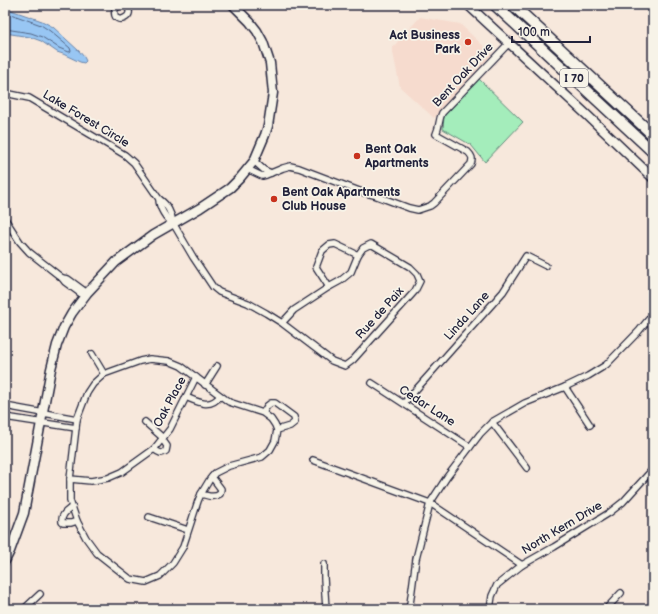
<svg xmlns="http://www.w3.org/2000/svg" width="658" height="614" font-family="'Balsamiq Sans',sans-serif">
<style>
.built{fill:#f6dbce}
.green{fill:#a4edbb;stroke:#63887b}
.water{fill:#98c6f3;stroke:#6984a9}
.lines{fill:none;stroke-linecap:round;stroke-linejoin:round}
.shore{stroke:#516485;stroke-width:1}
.street-casing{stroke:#22223b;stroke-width:8}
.secondary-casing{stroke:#22223b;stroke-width:11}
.highway-casing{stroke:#22223b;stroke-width:13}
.street{stroke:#f7f3e8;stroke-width:5.5}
.secondary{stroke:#f7f3e8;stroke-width:8}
.highway{stroke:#f7f3e8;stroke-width:10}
.poi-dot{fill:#c8321e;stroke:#f7f3e8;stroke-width:1.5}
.labels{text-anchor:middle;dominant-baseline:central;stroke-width:3.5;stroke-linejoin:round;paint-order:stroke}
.shield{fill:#f7f3e8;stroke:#62616f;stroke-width:1}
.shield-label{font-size:11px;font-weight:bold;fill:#22223b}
.poi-label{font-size:12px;font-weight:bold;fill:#22223b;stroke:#f7f3e8;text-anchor:start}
.street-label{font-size:12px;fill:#22223b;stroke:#f7f3e8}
</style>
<rect width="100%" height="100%" fill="#f7e8dc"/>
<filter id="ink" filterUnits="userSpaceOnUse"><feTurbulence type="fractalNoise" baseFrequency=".025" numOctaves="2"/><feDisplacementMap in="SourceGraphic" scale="8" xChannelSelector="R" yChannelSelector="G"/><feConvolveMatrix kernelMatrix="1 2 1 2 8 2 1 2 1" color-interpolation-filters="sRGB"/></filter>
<g filter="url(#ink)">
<path class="built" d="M420 17 460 24 492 54 434 118 400 87 392 48Z"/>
<path class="green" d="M479 79 523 122 485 162 471 145 443 129 444 116Z"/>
<path class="water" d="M5 8 42 21 53 27 79 51 84 57 86 61 84 63 80 62 63 54 57 52 41 41 30 37 5 33Z"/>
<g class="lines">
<path class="shore" d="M5 12 41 25 50 31 70 48 71 51 69 52 59 48 42 37 31 33 5 29"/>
<g class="street-casing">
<g id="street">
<path d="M120 5 115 9C111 29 141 15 124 5"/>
<path d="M5 93 29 98 125 155 134 163 159 199C167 204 172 214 173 223"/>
<path d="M254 161 264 170 271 173"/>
<path d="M247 169 262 176 266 175 283 168 290 166 299 168 362 192 374 195 409 208 418 210 430 206 434 203 471 164C473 158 472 156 468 152L436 134C440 126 438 121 442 113L509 43"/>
<path d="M159 199C159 208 166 219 173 223L193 257 213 287 219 292 248 303 266 313 282 323 332 361 345 366 353 360 415 291 420 281 417 274 410 267 371 244 363 248 358 255 351 272 340 281 329 287 294 310 282 323"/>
<path d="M5 219 20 242 29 252 62 278 65 282 84 296"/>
<path d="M62 278 68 279 87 293"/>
<path d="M329 287 316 267 322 251 329 245 335 244 358 255"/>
<path d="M92 354 104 374"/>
<path d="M372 383 470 447"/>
<path d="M205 385 217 366"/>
<path d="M565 387 590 425"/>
<path d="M186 397C198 402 210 409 220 396"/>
<path d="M404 403 503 292 526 256 546 266"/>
<path d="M5 406 77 419"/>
<path d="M263 413 267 406 271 403H275L294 417 295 422 290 426 277 430 275 441 270 450 262 457 229 466 215 473 210 479 201 494 198 501 183 547 173 563 160 576 146 582 130 579 97 553 86 538 77 521 70 501V479L77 419 87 393 93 384 104 374 140 361 150 359 169 361 181 366 229 402 263 413 271 419 275 425 277 430"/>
<path d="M5 417 76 428"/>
<path d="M145 422 163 438"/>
<path d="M492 422 527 468"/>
<path d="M154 449C158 452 161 455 166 451L167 446 162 439"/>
<path d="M313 460 430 503 522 565"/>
<path d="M70 479 91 481 108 478 122 472 154 449 170 429 196 377"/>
<path d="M201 494C208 496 214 498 220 494L221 489 212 477"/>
<path d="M72 507C67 511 61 514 62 522L63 523H71L77 521"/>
<path d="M149 517 188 530"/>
<path d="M324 564V578L326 609"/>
<path d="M24 609 40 594"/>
<path d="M410 609V604L416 559 430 503 447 477 480 434 492 422 525 403 565 387 588 376 606 365 639 331 653 314"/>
<path d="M490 609 492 596 497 585 522 565 554 547 609 513 623 502 653 469"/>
<path d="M606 609 621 593"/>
</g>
</g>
<g class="secondary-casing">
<g id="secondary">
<path d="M468 5 587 115 653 178"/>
<path d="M5 561 10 551 24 513 51 369 57 345 64 327 72 313 87 293 116 262 153 235 200 208 230 188 240 178 254 161 265 135 268 126 273 93 270 63 263 42 257 31 250 22 233 5"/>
</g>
</g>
<g class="highway-casing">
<g id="highway">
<path d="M495 5 653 152"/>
<path d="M513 5 653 135"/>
</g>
</g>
<use href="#street" class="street"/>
<use href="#secondary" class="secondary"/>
<use href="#highway" class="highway"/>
</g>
</g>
<g class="poi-dot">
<circle cx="468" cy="42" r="4"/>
<circle cx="357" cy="156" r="4"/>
<circle cx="274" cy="199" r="4"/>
</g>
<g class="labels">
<rect class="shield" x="560" y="69" width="28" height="18" rx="3"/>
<g class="shield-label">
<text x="574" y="78">I 70</text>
</g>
<g class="poi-label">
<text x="460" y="35" text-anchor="end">Act Business<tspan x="460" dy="14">Park</tspan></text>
<text x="365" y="149">Bent Oak<tspan x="365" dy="14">Apartments</tspan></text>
<text x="282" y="192">Bent Oak Apartments<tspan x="282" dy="14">Club House</tspan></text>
</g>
<g class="street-label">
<text transform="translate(463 75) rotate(-47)">Bent Oak Drive</text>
<text transform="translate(86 119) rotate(31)">Lake Forest Circle</text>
<text transform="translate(380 313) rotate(-48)">Rue de Paix</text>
<text transform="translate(467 316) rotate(-48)">Linda Lane</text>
<text transform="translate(170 402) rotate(-62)">Oak Place</text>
<text transform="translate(427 406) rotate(33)">Cedar Lane</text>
<text transform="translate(562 528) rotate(-31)">North Kern Drive</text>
</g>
</g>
<rect width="658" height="614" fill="none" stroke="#f7f3e8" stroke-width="20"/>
<rect x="10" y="10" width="638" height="594" fill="none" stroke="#22223b" stroke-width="1.5" filter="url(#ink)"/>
<path d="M512 36v6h78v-6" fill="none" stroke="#22223b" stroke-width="2"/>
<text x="518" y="36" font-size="12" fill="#22223b" stroke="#f7f3e8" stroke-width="3" paint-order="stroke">100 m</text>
</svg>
